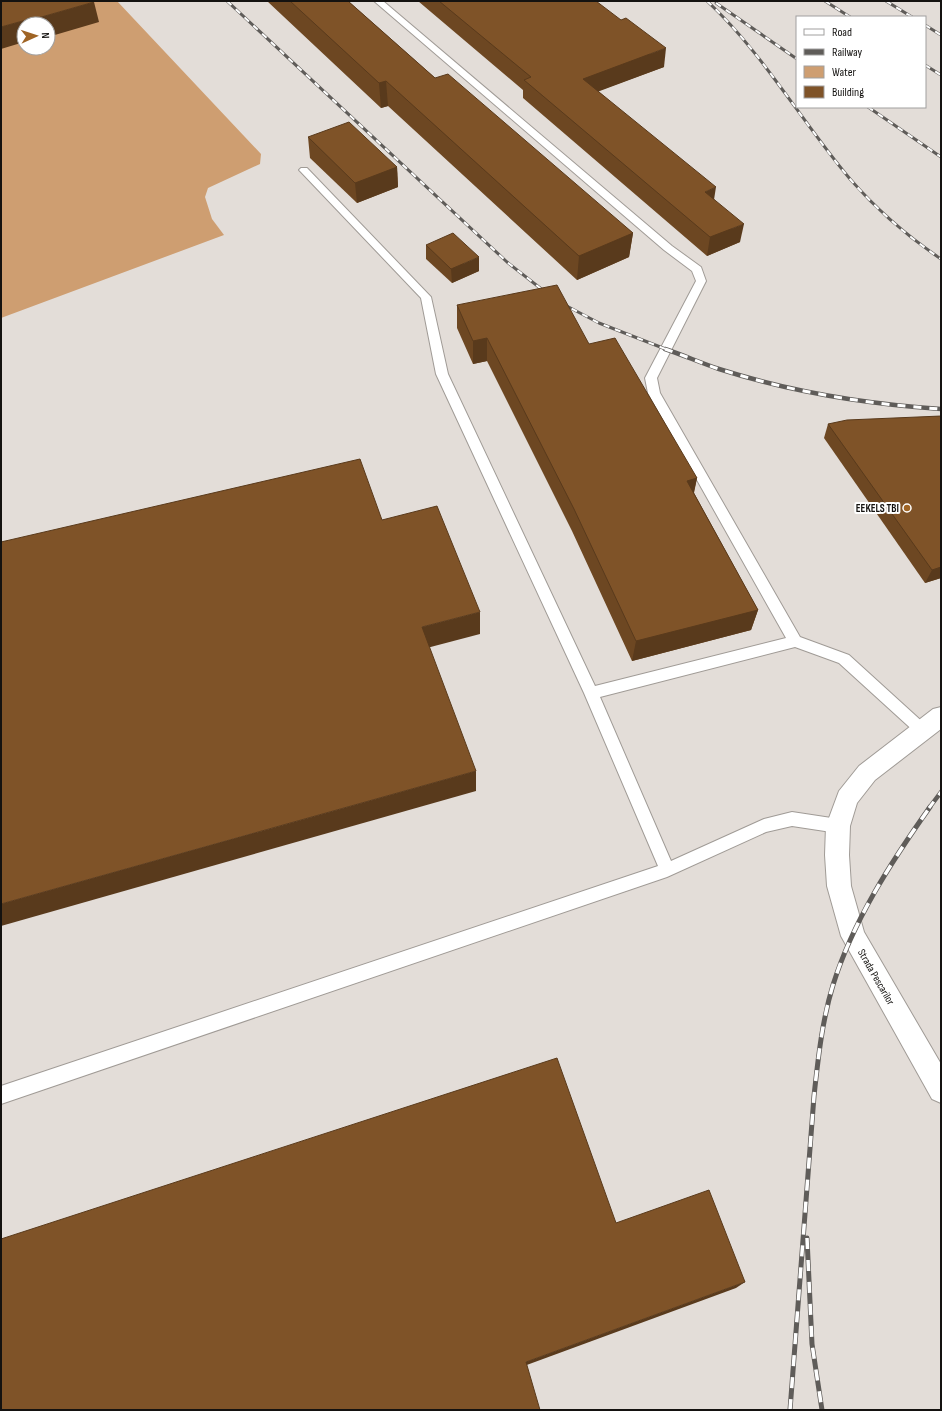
<svg xmlns="http://www.w3.org/2000/svg" width="942" height="1411" font-family="'Sofia Sans Condensed',sans-serif">
<style>
.water{fill:#ce9e71;fill-rule:evenodd}
.lines{fill:none;stroke-linecap:round;stroke-linejoin:round}
.lane-casing{stroke:#a09b96;stroke-width:2}
.secondary-casing{stroke:#a09b96;stroke-width:2}
.lane{fill:#fff;fill-rule:evenodd}
.secondary{fill:#fff;fill-rule:evenodd}
.rail-far2-casing{stroke:#5f5c59;stroke-width:3}
.rail-far1-casing{stroke:#5f5c59;stroke-width:4.5}
.rail-casing{stroke:#5f5c59;stroke-width:5}
.rail-far2{stroke:#fff;stroke-width:2;stroke-dasharray:6;stroke-linecap:butt}
.rail-far1{stroke:#fff;stroke-width:3;stroke-dasharray:8;stroke-linecap:butt}
.rail{stroke:#fff;stroke-width:3.5;stroke-dasharray:11;stroke-linecap:butt}
.wall{fill:#6d4722}
.shaded-wall{fill:#593a1c}
.building{fill:#7f5328;stroke:#593a1c}
.poi-dot{fill:#9f6425;stroke:#fff;stroke-width:1.5}
.labels{text-anchor:middle;dominant-baseline:central;stroke-width:4;stroke-linejoin:round;paint-order:stroke}
.poi-label{font-size:11px;font-weight:bold;fill:#141210;stroke:#fff;text-anchor:end}
.street-label{font-size:11px;fill:#141210;stroke:#fff}
</style>
<rect width="100%" height="100%" fill="#e3ddd8"/>
<path class="water" d="M1 1H117L261 154 260 164 208 188 205 197 212 219 224 235 1 318ZM24 24H48V48H24Z"/>
<g class="lines">
<g class="lane-casing">
<path id="lane" d="M374 1H383L672 246 701 267 706 281 657 378 660 393 800 637 849 655 927 726 929 730 927 734 922 736 917 734 839 663 795 647 600 697 671 861 764 819 792 812 838 819 843 821 845 826 843 831 838 833 792 826 766 832 667 877 1 1104V1086L658 866 584 693 436 374 421 298 301 172 299 170 301 168H307L431 297 448 374 595 686 786 638 648 393 645 378 696 281 692 271 664 250Z"/>
</g>
<g class="secondary-casing">
<path id="secondary" d="M941 707V729L875 780 857 803 850 826 849 855 851 886 864 932 941 1064V1103L932 1099 841 936 827 886 825 855 826 826 839 791 859 766 933 709Z"/>
</g>
<use href="#lane" class="lane"/>
<use href="#secondary" class="secondary"/>
<g class="rail-far2-casing">
<g id="rail-far2">
<path d="M227 1 507 262 549 295"/>
<path d="M707 1C763 53 801 121 850 179 877 210 907 236 941 259"/>
<path d="M825 1 850 17"/>
<path d="M886 1 912 17"/>
<path d="M716 3 797 59"/>
<path d="M925 25 941 35"/>
<path d="M925 65 941 75"/>
<path d="M868 107 941 157"/>
<path d="M561 303 599 323 668 350"/>
</g>
</g>
<g class="rail-far1-casing">
<g id="rail-far1">
<path d="M665 349C683 355 701 363 719 369 791 392 866 404 941 409"/>
<path d="M929 808 941 792"/>
</g>
</g>
<g class="rail-casing">
<g id="rail">
<path d="M807 1238 812 1344 822 1410"/>
<path d="M790 1410 814 1096C818 1059 822 1021 833 985 853 921 891 862 930 807"/>
</g>
</g>
<use href="#rail-far2" class="rail-far2"/>
<use href="#rail-far1" class="rail-far1"/>
<use href="#rail" class="rail"/>
</g>
<g class="wall">
<path d="M267 1H348L435 78 633 233 629 257 577 280 388 106 381 108Z"/>
<path d="M418 1H596L664 67 598 91 714 199 740 242 707 256 523 98V90Z"/>
<path d="M308 137 397 167 398 187 357 203 310 158Z"/>
<path d="M426 245 479 271 452 283 426 259Z"/>
<path d="M457 305 589 344 697 478 694 493 758 610 751 630 632 661 572 531 487 361 473 364 457 328Z"/>
<path d="M941 416V578L925 583 824 438 828 424Z"/>
</g>
<g class="shaded-wall">
<path d="M94 2 99 22 48 37V24H40L38 18Z"/>
<path d="M37 17 39 24H24V42L1 49V27Z"/>
<path d="M666 48 664 67 581 98 583 79Z"/>
<path d="M386 81 388 106 381 108 379 83Z"/>
<path d="M397 167 398 187 357 203 355 183Z"/>
<path d="M716 187 713 206 705 192Z"/>
<path d="M744 224 740 242 707 256 710 237Z"/>
<path d="M633 233 629 257 577 280 579 256Z"/>
<path d="M479 257V271L452 283 451 269Z"/>
<path d="M487 338V361L473 364V341Z"/>
<path d="M697 478 692 500 687 481Z"/>
<path d="M941 567V578L925 583 932 570Z"/>
<path d="M758 610 751 630 632 661 636 641Z"/>
<path d="M480 612V634L423 649 422 627Z"/>
<path d="M476 771V791L1 926V904Z"/>
<path d="M745 1282 736 1288 524 1366 526 1362Z"/>
</g>
<g class="building">
<path d="M1 1H94V2L38 18 37 17 1 27Z"/>
<path d="M290 1H348L435 78 448 74 633 233 579 256 386 81 379 83Z"/>
<path d="M439 1H596L621 20 626 18 666 48 583 79 716 187 705 192 744 224 710 237 524 80 531 77Z"/>
<path d="M349 122 397 167 355 183 308 137Z"/>
<path d="M453 233 479 257 451 269 426 245Z"/>
<path d="M557 285 589 344 615 338 697 478 687 481 758 610 636 641 574 509 487 338 473 341 457 305Z"/>
<path d="M941 416V567L932 570 828 424 847 420Z"/>
<path d="M360 459 382 520 437 506 480 612 422 627 476 771 1 904V542Z"/>
<path d="M557 1058 616 1223 709 1190 745 1282 526 1362 540 1410H1V1239Z"/>
</g>
<circle class="poi-dot" cx="907" cy="508" r="4"/>
<g class="labels">
<g class="poi-label">
<text x="899" y="508">EEKELS TBI</text>
</g>
<g class="street-label">
<text transform="translate(876 977) rotate(60)">Strada Pescarilor</text>
</g>
</g>
<rect width="942" height="1411" fill="none" stroke="#141210" stroke-width="4"/>
<rect x="796" y="16" width="130" height="92" fill="#ffffff" stroke="#a1a09f"/>
<rect x="804" y="29" width="20" height="6" fill="#ffffff" stroke="#a1a09f"/>
<text x="832" y="36" font-size="12" fill="#141210">Road</text>
<rect x="804" y="49" width="20" height="6" fill="#5f5c59" stroke="#a1a09f"/>
<text x="832" y="56" font-size="12" fill="#141210">Railway</text>
<rect x="804" y="66" width="20" height="12" fill="#ce9e71" stroke="#a1a09f"/>
<text x="832" y="76" font-size="12" fill="#141210">Water</text>
<rect x="804" y="86" width="20" height="12" fill="#7f5328" stroke="#a1a09f"/>
<text x="832" y="96" font-size="12" fill="#141210">Building</text>
<g transform="translate(36 36) rotate(87)"><circle r="19" fill="#ffffff" stroke="#a1a09f"/>
<path d="M0-3L7 15L0 10L-7 15Z" fill="#9f6425"/>
<text y="-6" font-size="11" font-weight="bold" text-anchor="middle" fill="#141210">N</text>
</g>
</svg>
